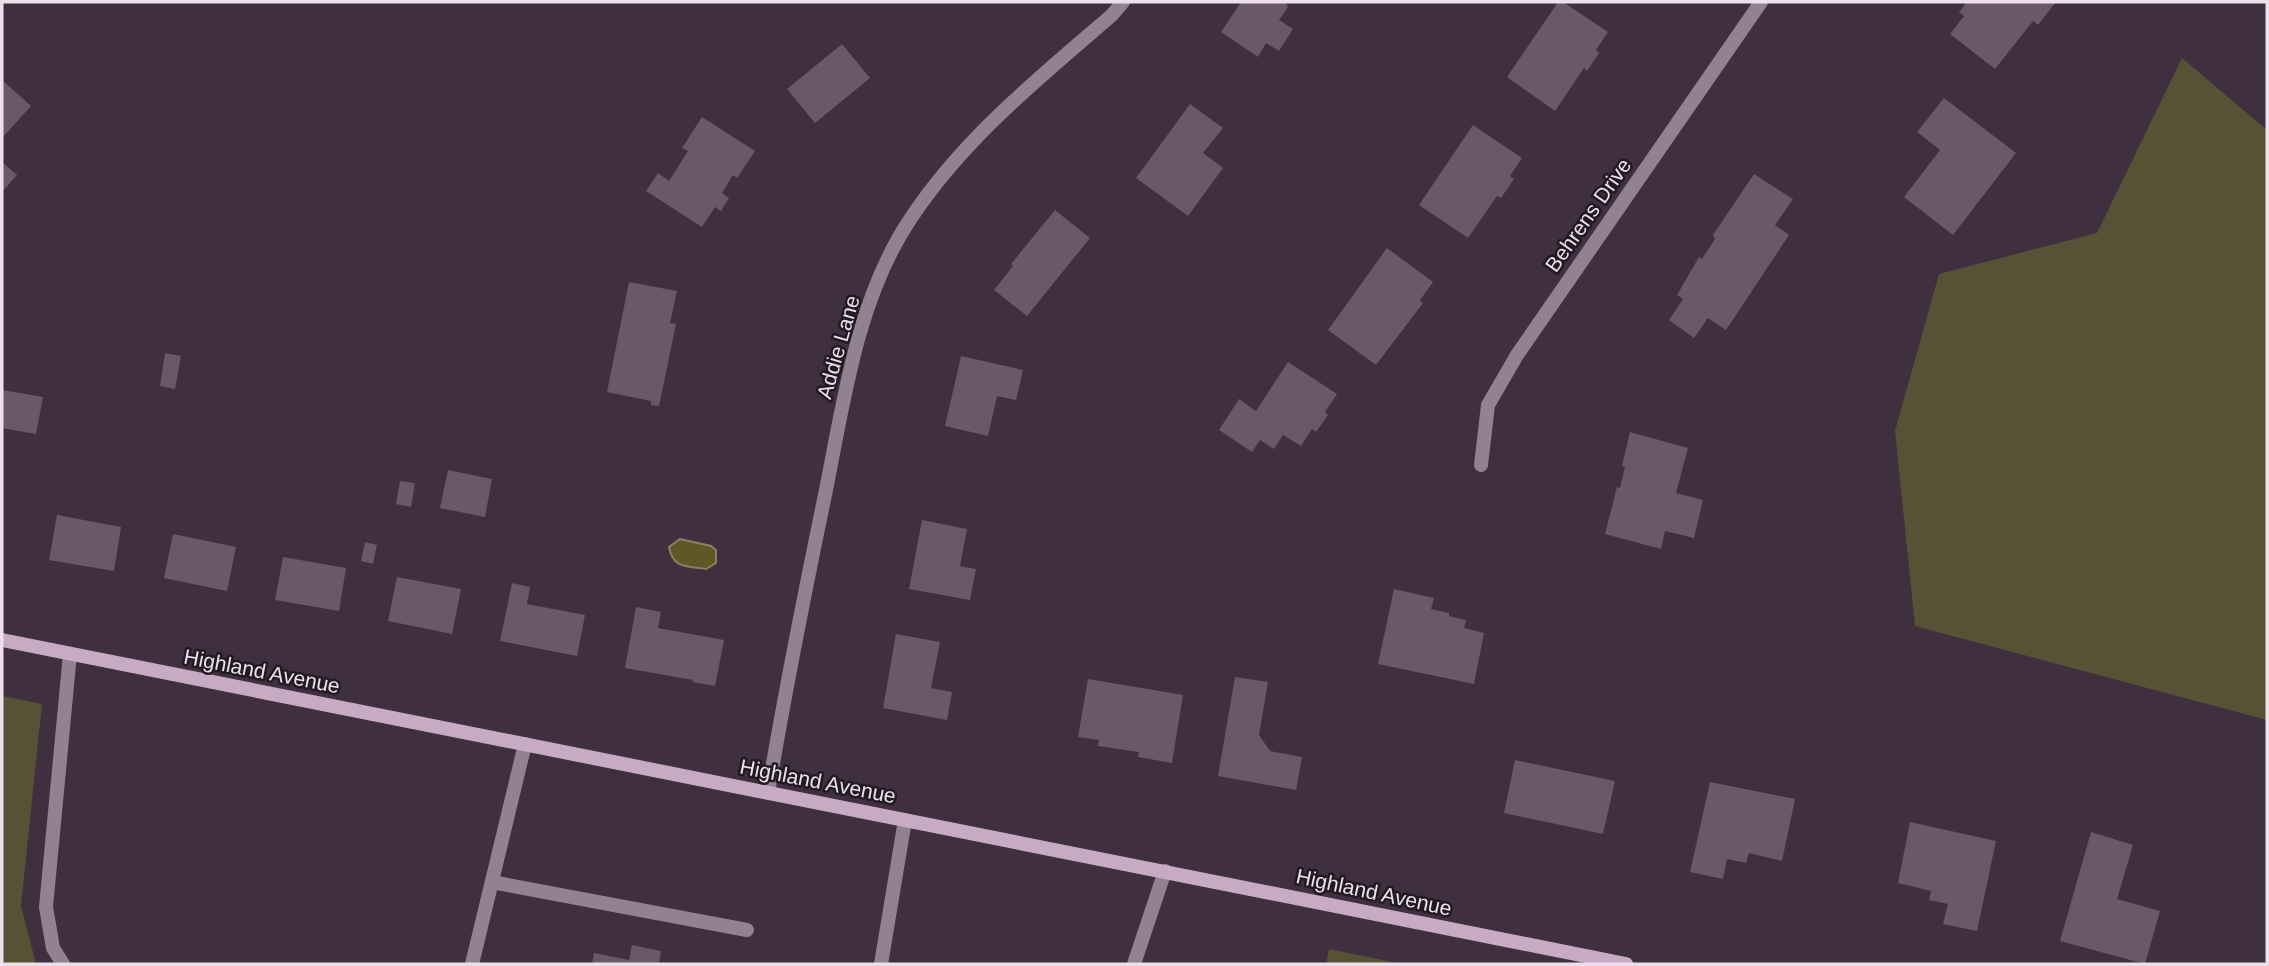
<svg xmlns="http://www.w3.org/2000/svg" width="2269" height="966" font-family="Arial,sans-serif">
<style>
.green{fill:#575235}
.water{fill:#5f5726;stroke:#898061;stroke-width:2}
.building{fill:#6a5768}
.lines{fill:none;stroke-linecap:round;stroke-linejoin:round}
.lane{stroke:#928191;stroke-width:14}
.street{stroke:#928191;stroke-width:14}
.secondary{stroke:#c7abc4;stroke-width:14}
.labels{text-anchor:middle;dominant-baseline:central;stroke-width:5;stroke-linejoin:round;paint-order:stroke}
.street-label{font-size:21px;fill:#ece1eb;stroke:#221a22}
</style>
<rect width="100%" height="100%" fill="#402f3f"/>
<g class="green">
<path d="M2182 58 2267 130V720L1915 626 1895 431 1939 274 2097 233Z"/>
<path d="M2 696 42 704 21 906 36 964H2Z"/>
<path d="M1329 949 1402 964H1326Z"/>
</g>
<path class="water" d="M680 539 711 546 716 550V563L706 569C687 566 673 569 669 547Z"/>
<g class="building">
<path d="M1241 2H1285L1288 7 1279 20 1293 29 1279 51 1266 43 1258 57 1221 32Z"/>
<path d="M1558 2H1563L1608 32 1596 50 1599 53 1587 71 1584 68 1555 111 1507 77Z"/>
<path d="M1967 2H2056L2038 25 2033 21 1995 69 1950 34 1964 16 1959 12Z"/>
<path d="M842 44 870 78 815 123 787 89Z"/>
<path d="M2 80 31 106 2 138Z"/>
<path d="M1944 98 2016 153 1953 235 1904 197 1940 150 1917 132Z"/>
<path d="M1190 104 1223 128 1203 153 1223 168 1188 216 1136 178Z"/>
<path d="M702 117 755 151 737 178 733 175 722 193 729 198 721 211 715 207 702 227 646 191 658 173 669 181 688 151 682 148Z"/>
<path d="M1473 125 1522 158 1510 176 1514 179 1501 198 1497 196 1468 238 1419 205Z"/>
<path d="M2 162 17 175 2 192Z"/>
<path d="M1754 174 1793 199 1775 225 1789 235 1726 330 1708 318 1694 338 1669 320 1683 299 1677 295 1699 257 1702 259 1715 239 1713 235Z"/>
<path d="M1055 210 1090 238 1027 316 994 290 1013 266 1011 264Z"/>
<path d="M1387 248 1433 282 1420 300 1423 303 1376 365 1328 330Z"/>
<path d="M629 282 677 291 670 323 676 324 659 406 651 405V401L607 392Z"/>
<path d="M165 353 181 356 175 389 160 386Z"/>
<path d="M961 356 1023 370 1016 400 997 396 988 436 945 426Z"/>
<path d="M1288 362 1337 394 1325 412 1328 415 1316 432 1312 429 1301 446 1283 435 1274 449 1260 440 1252 452 1219 430 1239 399 1256 411Z"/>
<path d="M2 390 43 397 36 434 2 428Z"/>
<path d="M1630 432 1688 448 1676 493 1703 500 1694 538 1665 531 1661 549 1605 534 1617 487 1620 488 1625 467 1622 466Z"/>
<path d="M448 470 492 479 485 517 440 508Z"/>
<path d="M400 481 415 483 411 507 396 504Z"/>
<path d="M57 515 121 527 114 571 49 560Z"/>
<path d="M922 520 967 529 960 566 976 569 970 600 909 589Z"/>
<path d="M173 534 236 547 227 591 164 578Z"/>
<path d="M365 542 377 545 373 564 361 561Z"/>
<path d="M283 557 346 568 339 611 275 600Z"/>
<path d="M397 577 461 589 452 634 388 621Z"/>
<path d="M512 583 530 587 527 604 585 615 577 656 500 641Z"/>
<path d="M1394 589 1434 598 1431 609 1449 613V616L1466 620 1464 628 1484 633 1474 684 1378 664Z"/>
<path d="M636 607 661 612 658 628 724 640 715 686 692 682 693 680 625 668Z"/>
<path d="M896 634 940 642 931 688 952 692 947 720 883 708Z"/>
<path d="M1235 677 1268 682 1259 735 1270 751 1302 757 1296 790 1218 776Z"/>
<path d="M1088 679 1183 695 1172 763 1138 757 1139 752 1098 746 1099 740 1078 737Z"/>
<path d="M1515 760 1615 781 1603 834 1504 813Z"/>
<path d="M1710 782 1795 799 1782 861 1749 853 1746 863 1727 859 1723 879 1690 872Z"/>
<path d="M1910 822 1996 841 1977 931 1943 924 1948 904 1929 900 1931 891 1898 883Z"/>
<path d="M2091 832 2133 845 2117 899 2160 911 2145 964 2060 941Z"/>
<path d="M632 945 661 951 659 964H592L594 953 629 960Z"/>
</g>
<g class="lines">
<g class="lane">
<path d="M492 882 747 930"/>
<path d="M63 964 53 948 46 907 70 654"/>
<path d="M472 964 525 744"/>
<path d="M881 964 905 820"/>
<path d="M1134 964 1165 871"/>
</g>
<g class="street">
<path d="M1481 465 1488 405 1517 355 1761 2"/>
<path d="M768 793C785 691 805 591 826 490 844 399 858 296 911 218 964 138 1040 77 1112 15L1123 2"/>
</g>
<path class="secondary" d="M2 640 1626 964"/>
</g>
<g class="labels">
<g class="street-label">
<text transform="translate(1588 215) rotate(-55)">Behrens Drive</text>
<text transform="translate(838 347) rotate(-74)">Addie Lane</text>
<text transform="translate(262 671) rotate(11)">Highland Avenue</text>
<text transform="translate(818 781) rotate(11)">Highland Avenue</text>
<text transform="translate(1374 892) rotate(12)">Highland Avenue</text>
</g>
</g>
<rect width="2269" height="966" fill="none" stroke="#ece1eb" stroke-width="7"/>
</svg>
